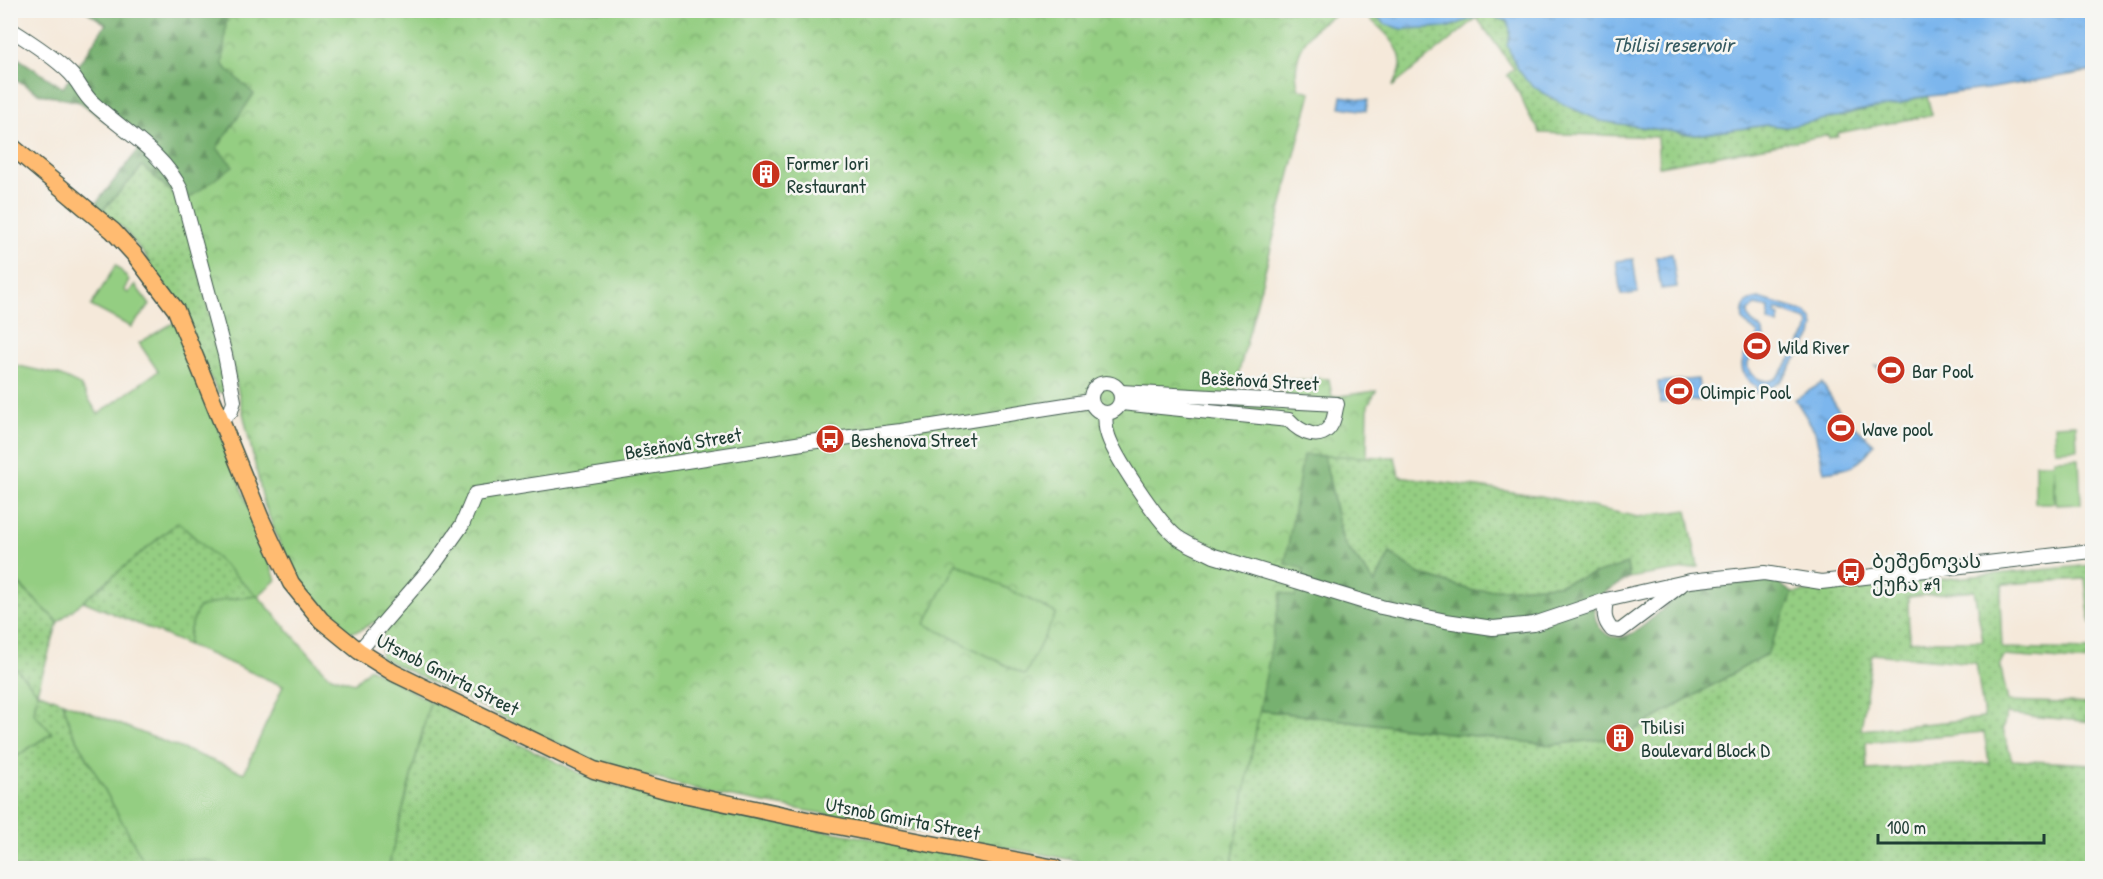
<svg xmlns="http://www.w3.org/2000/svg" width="2103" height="879" font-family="'Patrick Hand','Noto Sans Georgian',sans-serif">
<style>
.grass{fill:url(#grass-dots);stroke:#5a865b;stroke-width:1.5;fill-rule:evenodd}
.forest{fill:url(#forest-firs);stroke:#4b7752;stroke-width:1.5}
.park{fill:url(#park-crowns);stroke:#5a865b;stroke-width:1.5}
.garden{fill:#94ce82;stroke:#5a865b;stroke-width:1.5}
.water{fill:url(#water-ripples);stroke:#4d7a90;stroke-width:1.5;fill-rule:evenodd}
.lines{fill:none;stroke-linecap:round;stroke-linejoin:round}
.minor-casing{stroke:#3f574d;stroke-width:16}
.major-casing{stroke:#3f574d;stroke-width:19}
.minor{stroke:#fff;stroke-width:14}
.major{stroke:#ffbb71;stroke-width:16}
.labels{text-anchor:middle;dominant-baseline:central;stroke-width:5;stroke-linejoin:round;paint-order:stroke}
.poi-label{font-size:20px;fill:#1f3d34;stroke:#f6f6f2;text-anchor:start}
.street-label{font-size:20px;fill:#1f3d34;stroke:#f6f6f2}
.water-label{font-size:21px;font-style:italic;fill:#365b62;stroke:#f6f6f2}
</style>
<defs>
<pattern id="grass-dots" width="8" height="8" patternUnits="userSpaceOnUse" patternTransform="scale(1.5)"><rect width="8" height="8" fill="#94ce82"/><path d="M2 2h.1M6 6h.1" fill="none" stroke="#78a86b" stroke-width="1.8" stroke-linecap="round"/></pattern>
<pattern id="forest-firs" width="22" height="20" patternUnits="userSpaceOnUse" patternTransform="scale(1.5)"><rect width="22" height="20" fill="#77b170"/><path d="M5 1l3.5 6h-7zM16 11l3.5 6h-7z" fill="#61915d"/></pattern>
<pattern id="park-crowns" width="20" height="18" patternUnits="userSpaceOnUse" patternTransform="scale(1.5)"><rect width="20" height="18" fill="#94ce82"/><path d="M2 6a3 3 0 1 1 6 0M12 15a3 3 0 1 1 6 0" fill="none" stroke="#78a86b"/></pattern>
<pattern id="water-ripples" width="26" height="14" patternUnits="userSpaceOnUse" patternTransform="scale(1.5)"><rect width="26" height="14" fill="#7bb6ed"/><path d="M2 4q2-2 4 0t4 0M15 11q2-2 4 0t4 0" fill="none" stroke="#6495c1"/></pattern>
</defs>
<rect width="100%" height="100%" fill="#f6f6f2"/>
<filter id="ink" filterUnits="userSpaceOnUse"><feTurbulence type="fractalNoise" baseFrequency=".0167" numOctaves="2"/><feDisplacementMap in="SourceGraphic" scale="12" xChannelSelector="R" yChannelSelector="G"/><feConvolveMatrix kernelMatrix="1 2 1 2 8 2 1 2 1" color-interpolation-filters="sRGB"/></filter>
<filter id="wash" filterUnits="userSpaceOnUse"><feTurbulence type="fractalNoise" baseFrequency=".008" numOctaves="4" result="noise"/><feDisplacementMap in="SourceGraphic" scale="24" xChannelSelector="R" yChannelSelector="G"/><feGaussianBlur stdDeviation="1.35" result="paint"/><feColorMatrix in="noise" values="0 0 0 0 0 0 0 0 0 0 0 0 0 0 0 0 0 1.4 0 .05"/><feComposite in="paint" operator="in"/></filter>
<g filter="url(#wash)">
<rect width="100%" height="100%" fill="#f5e9da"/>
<g class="grass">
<path d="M1372 11 1379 19 1402 29 1449 27 1479 16 1493 15V17L1506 21 1567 106 1601 121 1696 135 1767 125 1786 127 1927 96 1932 115 1838 133V136L1829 138 1828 135 1659 166 1657 137 1540 133C1539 125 1534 124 1530 117 1522 102 1519 88 1507 75L1514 69 1477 18 1392 87C1395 82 1399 75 1400 70 1406 48 1381 28 1366 16Z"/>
<path d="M142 165 171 191 180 195 228 387 225 393 218 392 146 257 123 228 101 212 137 173Z"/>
<path d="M1324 456 1395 457 1399 476 1541 496 1638 517 1687 510 1698 567 1629 578 1627 565 1557 585 1474 591 1419 574 1390 553 1375 583 1343 542Z"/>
<path d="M178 522 258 596 224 600 190 629 188 645 83 601Z"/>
<path d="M2092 565V624H2090L2085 579 2004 584 2000 598 2002 648 2092 650V662L2004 656 2000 664 2008 701 2092 704V722L2006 714 2003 729 2012 760 2092 764V863L2048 868H1231L1259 710 1550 745 1622 737 1767 654 1793 593ZM1974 590 1983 641H1909L1908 597ZM1872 654 1976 663 1984 718 1861 730ZM1984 732 1989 763 1867 770 1866 742Z"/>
<path d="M10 576 58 622 37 692 63 702 71 728 142 857 206 860 227 868H11V760L51 733 34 713 37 692 11 663Z"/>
<path d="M430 701 592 779 725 814 868 838 1025 868H388Z"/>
</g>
<g class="forest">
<path d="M86 11H227L223 65 254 94 217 148 234 166 188 199 171 191 142 166 137 173 101 212 94 206 140 148 80 102 40 94 11 76 10 53 63 88 106 24Z"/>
<path d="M1303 455 1324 456 1343 542 1375 583 1390 553 1419 574 1474 591 1557 585 1627 564 1629 578 1596 597C1594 610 1593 622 1603 631 1629 655 1662 603 1683 593 1692 588 1765 578 1773 581 1780 583 1787 590 1793 593L1767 654 1622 737 1550 745 1259 710 1281 591 1303 569 1285 564Z"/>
</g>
<path class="park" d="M227 11H1372L1366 16C1359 15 1350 12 1343 13 1311 20 1288 57 1299 89L1311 92 1234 391 1285 395 1287 379 1309 381 1312 378 1329 379 1332 397 1376 391 1368 405 1367 457 1303 455 1285 564 1304 569 1295 597 1281 592 1231 868H1116L711 793 597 763 380 657 384 631 374 622 360 630 345 634 304 591 281 547 264 504 230 356 188 199 233 166 217 148 254 94 223 65Z"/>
<g class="garden">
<path d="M116 265 129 280 124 290 128 293 135 285 150 305 131 327 91 306Z"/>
<path d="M178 320 276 580 258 596 328 675 354 683 370 668 430 701 388 868H227L206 860 142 858 71 728 63 702 244 773 283 686 188 645 190 629 198 608 224 600 257 596 178 522 58 622 11 576 10 364 59 375 80 385 98 414 158 371 139 343Z"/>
<path d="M2076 424 2077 449 2055 450 2054 425Z"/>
<path d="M2079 458 2081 504 2056 505 2054 467V503H2035V463H2054V459Z"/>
<path d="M956 563 1056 613 1025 675 925 624Z"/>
<path d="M11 663 37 692 34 713 52 733 11 760Z"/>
</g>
<g class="water">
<path d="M1372 11H2092V71L1993 88 1915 98 1900 104 1857 111 1841 116 1786 127 1767 125 1696 135 1601 121 1567 106 1543 93 1526 80 1516 66 1507 45C1510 36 1512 30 1507 21L1493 17V15L1479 16 1449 27 1402 29 1385 24Z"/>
<path d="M1342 96 1368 100 1366 111 1340 107Z"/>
<path d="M1672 254 1677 287 1661 289 1656 257Z"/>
<path d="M1633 259 1638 293 1621 295 1616 261Z"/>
<path d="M1759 298 1805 312 1812 319 1814 326 1812 336 1781 381 1772 387 1762 388 1759 394 1755 392 1757 387C1744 380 1738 367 1745 354 1750 346 1758 344 1758 334L1743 321C1741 307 1745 300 1759 298ZM1755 305 1769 308 1768 322 1778 324 1780 316 1775 314 1776 309 1806 320 1809 325 1807 333C1800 343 1783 374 1775 379 1769 382 1762 381 1757 378 1735 365 1758 352 1764 340L1763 331C1756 324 1748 323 1748 312Z"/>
<path d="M1895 362 1899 366V376L1892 380 1876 366H1887Z"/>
<path d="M1698 379 1701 400 1660 403 1658 382Z"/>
<path d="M1822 383 1841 414 1874 444C1859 467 1849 469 1824 472L1815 431 1795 399Z"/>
</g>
</g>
<g filter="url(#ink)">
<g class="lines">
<g class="minor-casing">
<g id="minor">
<path d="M10 29C31 42 53 56 70 73 79 82 83 94 93 103 122 130 164 153 181 190L225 355 234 401 231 411 221 419"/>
<circle cx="1106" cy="398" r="15"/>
<path d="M1121 392 1337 404C1335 410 1335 417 1332 423 1322 444 1300 432 1289 420L1121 403"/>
<path d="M1105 414C1106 420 1105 427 1107 432 1112 454 1159 523 1177 537 1188 545 1202 550 1214 556L1381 607 1446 621 1493 628 1534 624 1606 600 1690 581 1764 573 1821 582 2092 551"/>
<path d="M1606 600C1604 613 1603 620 1612 630L1620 631 1681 585"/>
<path d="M359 651 435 563 462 525 475 494 809 442 901 431 1091 401"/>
</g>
</g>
<g class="major-casing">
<path id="major" d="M10 145 113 231 134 254 176 310 261 519 291 583 321 620 359 651 394 673 594 770 669 791 807 820 1055 868"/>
</g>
<use href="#minor" class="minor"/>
<use href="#major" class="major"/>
</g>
</g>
<defs>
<g id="building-disc" transform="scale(1.5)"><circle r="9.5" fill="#c8321e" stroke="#f6f6f2"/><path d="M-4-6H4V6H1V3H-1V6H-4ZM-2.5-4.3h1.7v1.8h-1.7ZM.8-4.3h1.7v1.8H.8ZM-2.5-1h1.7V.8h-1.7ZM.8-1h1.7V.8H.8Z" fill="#fff"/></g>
<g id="stadium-disc" transform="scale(1.5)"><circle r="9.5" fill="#c8321e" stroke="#f6f6f2"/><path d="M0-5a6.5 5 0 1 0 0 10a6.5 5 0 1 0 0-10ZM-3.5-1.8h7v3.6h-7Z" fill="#fff"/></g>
<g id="bus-disc" transform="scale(1.5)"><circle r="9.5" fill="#c8321e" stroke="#f6f6f2"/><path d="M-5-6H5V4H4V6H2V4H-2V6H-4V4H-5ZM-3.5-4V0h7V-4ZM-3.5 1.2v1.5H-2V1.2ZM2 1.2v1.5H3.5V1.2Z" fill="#fff"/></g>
</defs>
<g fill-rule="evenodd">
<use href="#building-disc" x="766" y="174"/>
<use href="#stadium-disc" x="1757" y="346"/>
<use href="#stadium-disc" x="1891" y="370"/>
<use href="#stadium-disc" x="1679" y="391"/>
<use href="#stadium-disc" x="1841" y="428"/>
<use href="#bus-disc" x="830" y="439"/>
<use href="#bus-disc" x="1851" y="572"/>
<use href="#building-disc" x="1620" y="738"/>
</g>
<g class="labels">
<g class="poi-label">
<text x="787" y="162">Former Iori<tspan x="787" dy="23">Restaurant</tspan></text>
<text x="1778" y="346">Wild River</text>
<text x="1912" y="370">Bar Pool</text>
<text x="1700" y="391">Olimpic Pool</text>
<text x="1862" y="428">Wave pool</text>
<text x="851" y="439">Beshenova Street</text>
<text x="1872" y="560">ბეშენოვას<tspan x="1872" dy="23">ქუჩა #9</tspan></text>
<text x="1641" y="726">Tbilisi<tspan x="1641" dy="23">Boulevard Block D</tspan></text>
</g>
<g class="street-label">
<text transform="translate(1260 380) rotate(3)">Bešeňová Street</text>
<text transform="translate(683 443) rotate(-9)">Bešeňová Street</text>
<text transform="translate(448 674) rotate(27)">Utsnob Gmirta Street</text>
<text transform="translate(903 818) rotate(11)">Utsnob Gmirta Street</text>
</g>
<g class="water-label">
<text x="1673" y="44">Tbilisi reservoir</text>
</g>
</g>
<rect width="2103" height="879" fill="none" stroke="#f6f6f2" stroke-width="36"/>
<path d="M1878 834v9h166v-9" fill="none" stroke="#1f3d34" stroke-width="3"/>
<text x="1887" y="834" font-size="18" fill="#1f3d34" stroke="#f6f6f2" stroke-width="4.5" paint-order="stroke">100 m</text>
</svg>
